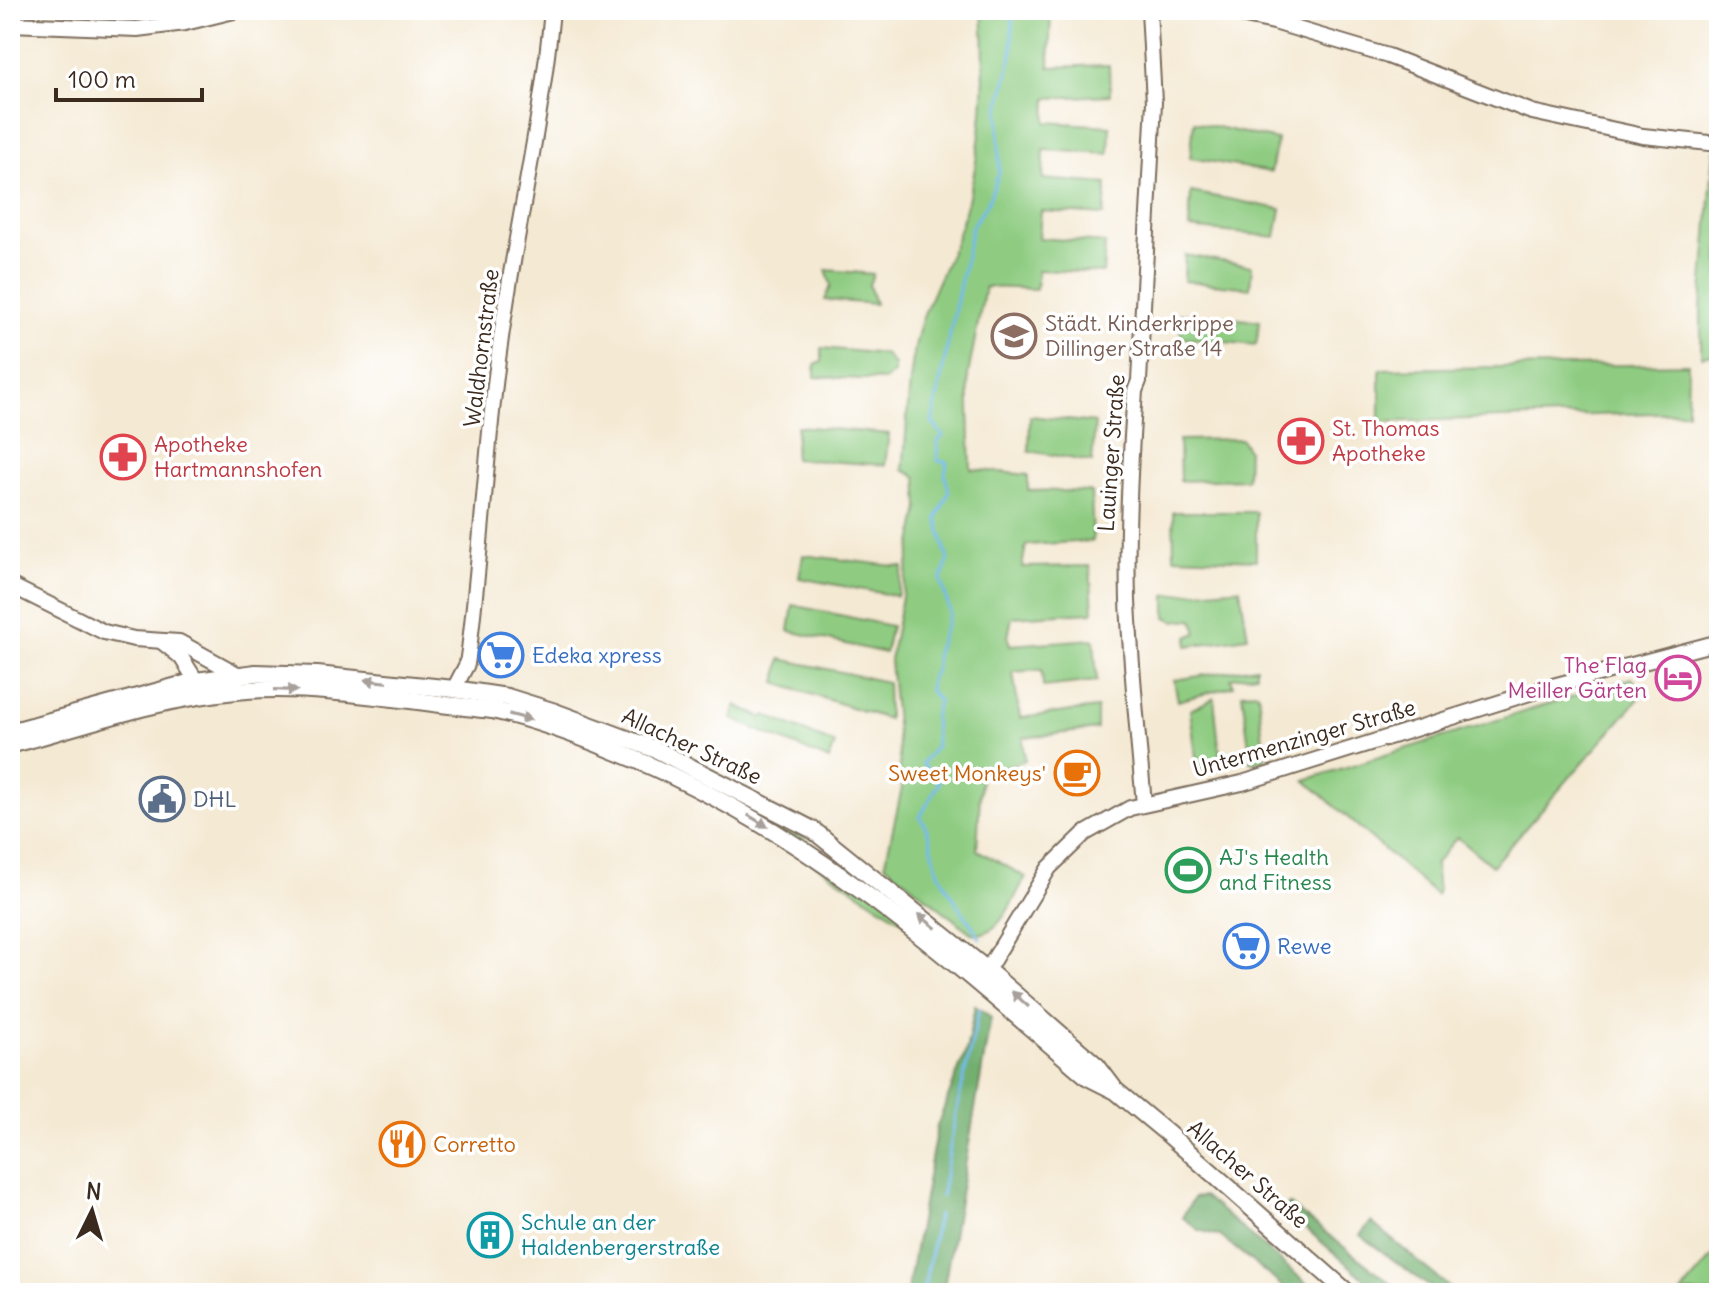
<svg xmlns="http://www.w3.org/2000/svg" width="1729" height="1303" font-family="Delius,sans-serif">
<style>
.green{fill:#8fcc82;stroke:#657b50;stroke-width:2}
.forest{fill:#73b070;stroke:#576d47;stroke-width:2}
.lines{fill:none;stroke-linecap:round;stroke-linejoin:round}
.stream{stroke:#75bbec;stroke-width:3}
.tertiary-casing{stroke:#7c6d5d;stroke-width:18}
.secondary-casing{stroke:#7c6d5d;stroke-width:20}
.tertiary{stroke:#fff;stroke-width:14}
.secondary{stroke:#fff;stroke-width:16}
.oneway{fill:#a79f9a}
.labels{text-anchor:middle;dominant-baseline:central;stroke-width:7;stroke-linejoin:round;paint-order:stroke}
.education-label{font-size:22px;fill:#785e54;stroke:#fff;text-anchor:start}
.street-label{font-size:22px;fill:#3b2a1e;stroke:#fff}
.health-label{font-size:22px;fill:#be3a42;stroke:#fff;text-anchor:start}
.shop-label{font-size:22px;fill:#366cbe;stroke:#fff;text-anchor:start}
.hotel-label{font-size:22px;fill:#b23c85;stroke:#fff;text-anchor:end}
.food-label{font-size:22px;fill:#c56008;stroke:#fff;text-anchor:end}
.service-label{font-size:22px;fill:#4e5e75;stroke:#fff;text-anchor:start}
.leisure-label{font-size:22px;fill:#27864d;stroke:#fff;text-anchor:start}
.culture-label{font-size:22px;fill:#0d838f;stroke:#fff;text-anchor:start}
</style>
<rect width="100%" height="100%" fill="#fff"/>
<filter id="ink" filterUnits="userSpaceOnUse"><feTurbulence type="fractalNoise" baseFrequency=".0125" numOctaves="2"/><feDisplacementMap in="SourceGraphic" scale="16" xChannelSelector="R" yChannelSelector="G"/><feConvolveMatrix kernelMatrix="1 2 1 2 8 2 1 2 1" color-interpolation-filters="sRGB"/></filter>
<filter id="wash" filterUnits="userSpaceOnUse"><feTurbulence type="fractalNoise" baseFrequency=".006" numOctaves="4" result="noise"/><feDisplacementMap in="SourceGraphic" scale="32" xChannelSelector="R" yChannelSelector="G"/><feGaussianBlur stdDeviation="1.8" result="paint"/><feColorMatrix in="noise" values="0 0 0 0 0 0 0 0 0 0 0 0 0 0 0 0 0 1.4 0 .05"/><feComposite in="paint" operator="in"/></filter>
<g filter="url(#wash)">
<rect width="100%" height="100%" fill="#f4e9d3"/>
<g class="green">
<path d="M982 10H1051L1049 67 1109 65 1110 95 1047 98 1046 122 1110 126 1109 154 1044 150 1043 179 1107 184 1104 215 1041 211 1039 238 1105 243 1103 273 1038 270 1036 289 985 287 968 375 971 469 1028 475V490L1091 492 1093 541 1026 545 1022 567 1090 566 1093 612 1012 617 1008 637 1010 645 1094 639 1097 681 1043 687 1042 670 1013 672 1020 718 1097 708V729L1023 738 1025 760 981 776 977 850 1026 877C1013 898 1000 940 971 933L885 864 902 788 890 660 919 507 917 477 903 470C908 424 907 375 919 330 928 297 947 266 958 234 982 164 987 83 982 10Z"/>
<path d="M1194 122 1277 140 1271 172 1190 158Z"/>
<path d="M1714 151H1719V354L1701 356V307Z"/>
<path d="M1191 192 1281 209 1276 237 1189 228Z"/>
<path d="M1185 255 1252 266 1250 288 1184 281Z"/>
<path d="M826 270 873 274 869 285 875 304 825 300 831 285Z"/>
<path d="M1180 314 1260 321 1256 345 1181 338Z"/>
<path d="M822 348 885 354 894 365V373L885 380 815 377V365L822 362Z"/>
<path d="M1688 364 1687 412 1380 422V369Z"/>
<path d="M1030 416 1095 423 1092 462 1029 451Z"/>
<path d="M797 426 889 434 885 465 794 459Z"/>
<path d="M1241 439 1248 450 1247 479 1180 481 1179 440Z"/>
<path d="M1173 512H1256V560L1174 557Z"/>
<path d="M803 555 903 567 897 596 799 578Z"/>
<path d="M1240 588 1248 637 1187 646 1188 637 1197 633 1193 619 1174 621 1166 617V595Z"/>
<path d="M793 605 891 626 885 653 789 631Z"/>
<path d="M781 659 887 682 888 719 776 683Z"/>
<path d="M1256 667V674L1231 678 1233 686 1178 701 1174 680Z"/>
<path d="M1632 678 1644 693 1492 866 1457 837 1435 864 1438 891 1436 895 1305 780Z"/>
<path d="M1258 692 1265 760 1251 762 1242 693Z"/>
<path d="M1214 698 1221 766 1198 772 1190 710Z"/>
<path d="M736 705 763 718 765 715 835 744 829 760 732 719Z"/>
<path d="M680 770 805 839 890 900 970 965 678 775Z"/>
<path d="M1719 1249V1293H1681Z"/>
</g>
<g class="forest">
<path d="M975 1006 991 1017 943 1293H907L937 1126 967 1048Z"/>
<path d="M1204 1196 1318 1293H1291L1220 1236 1199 1230 1182 1217 1194 1198Z"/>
<path d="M1289 1204 1403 1293H1381L1284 1210Z"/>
<path d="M1371 1222 1451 1289 1448 1293H1438L1360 1235Z"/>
</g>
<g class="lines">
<g class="stream">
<path d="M980 938C967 917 949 895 939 872 930 851 933 836 920 817L939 783 922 763 936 746 934 717 938 701 929 689 930 679 936 669V653L950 613 941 580 948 561 937 518 949 492 945 475 947 463 937 460 938 441 943 436 932 422 972 226 988 202 999 173V109L1012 55V10"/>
<path d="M941 1197 956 1113 979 1010"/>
<path d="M923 1293 938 1215"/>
</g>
</g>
</g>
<g filter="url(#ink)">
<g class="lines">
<g class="tertiary-casing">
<g id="tertiary">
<path d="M1216 10 1274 22 1388 56 1532 112 1643 136 1719 144"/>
<path d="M10 24 137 29 185 23 238 10"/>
<path d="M10 585 104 632 134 639 179 642 237 674"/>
<path d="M161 641 181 657 202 690"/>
<path d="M454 689 467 664 469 650C483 538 487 423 505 311 520 211 543 111 552 10"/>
<path d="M1144 804C1138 736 1131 668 1128 601 1126 531 1130 461 1135 391L1139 381 1154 102 1149 10"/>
<path d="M983 977 1049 868 1084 834 1130 808 1242 783 1549 687 1719 642"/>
</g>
</g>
<g class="secondary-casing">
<g id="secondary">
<path d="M10 732 196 681 256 673 317 675 454 689 507 697 555 712 657 750 813 830 987 970 1097 1066 1113 1087"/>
<path d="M10 745C84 725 159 698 236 691 315 683 412 702 492 710 534 719 574 734 613 750 800 824 938 948 1088 1077L1116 1091 1168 1134 1348 1293"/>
</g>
</g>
<use href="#tertiary" class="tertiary"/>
<use href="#secondary" class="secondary"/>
</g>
<defs><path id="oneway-solid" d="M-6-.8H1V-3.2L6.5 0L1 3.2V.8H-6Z" transform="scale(2)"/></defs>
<g class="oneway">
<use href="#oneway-solid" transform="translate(376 681) rotate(-174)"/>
<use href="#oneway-solid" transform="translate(286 690) rotate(2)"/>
<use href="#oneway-solid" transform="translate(520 717) rotate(15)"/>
<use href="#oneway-solid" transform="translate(758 821) rotate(31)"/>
<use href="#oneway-solid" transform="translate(927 921) rotate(-141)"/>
<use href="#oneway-solid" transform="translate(1020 999) rotate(-138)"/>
</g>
</g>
<defs>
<g id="school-ring" transform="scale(2.3)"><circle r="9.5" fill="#fff" stroke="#8d6e63" stroke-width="1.5"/><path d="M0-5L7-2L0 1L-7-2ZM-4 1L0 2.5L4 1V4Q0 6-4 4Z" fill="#8d6e63"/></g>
<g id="pharmacy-ring" transform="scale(2.3)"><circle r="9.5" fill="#fff" stroke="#e0444e" stroke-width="1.5"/><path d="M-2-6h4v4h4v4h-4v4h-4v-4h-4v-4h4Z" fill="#e0444e"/></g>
<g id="supermarket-ring" transform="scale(2.3)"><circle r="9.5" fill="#fff" stroke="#3f7fe0" stroke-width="1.5"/><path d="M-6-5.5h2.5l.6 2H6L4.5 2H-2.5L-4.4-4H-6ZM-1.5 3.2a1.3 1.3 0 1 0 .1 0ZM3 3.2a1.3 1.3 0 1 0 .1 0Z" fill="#3f7fe0"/></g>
<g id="hotel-ring" transform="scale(2.3)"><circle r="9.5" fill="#fff" stroke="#d1479c" stroke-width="1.5"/><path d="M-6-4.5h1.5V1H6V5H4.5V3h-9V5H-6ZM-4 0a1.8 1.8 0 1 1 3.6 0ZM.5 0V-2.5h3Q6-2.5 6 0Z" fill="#d1479c"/></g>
<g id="cafe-ring" transform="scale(2.3)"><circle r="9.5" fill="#fff" stroke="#e8710a" stroke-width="1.5"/><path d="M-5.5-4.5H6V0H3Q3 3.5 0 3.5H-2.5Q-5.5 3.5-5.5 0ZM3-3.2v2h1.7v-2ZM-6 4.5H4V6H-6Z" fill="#e8710a"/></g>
<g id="civic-ring" transform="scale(2.3)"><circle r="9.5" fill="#fff" stroke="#5c6f8a" stroke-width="1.5"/><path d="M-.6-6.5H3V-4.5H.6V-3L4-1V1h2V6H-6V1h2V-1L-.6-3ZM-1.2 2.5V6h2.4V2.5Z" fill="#5c6f8a"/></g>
<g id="stadium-ring" transform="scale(2.3)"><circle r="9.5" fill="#fff" stroke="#2e9e5b" stroke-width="1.5"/><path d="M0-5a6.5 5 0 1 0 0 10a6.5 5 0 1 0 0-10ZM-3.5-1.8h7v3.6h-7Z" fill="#2e9e5b"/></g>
<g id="restaurant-ring" transform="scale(2.3)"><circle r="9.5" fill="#fff" stroke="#e8710a" stroke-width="1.5"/><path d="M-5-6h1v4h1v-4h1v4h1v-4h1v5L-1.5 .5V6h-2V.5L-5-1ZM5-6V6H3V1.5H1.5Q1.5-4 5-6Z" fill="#e8710a"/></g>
<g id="building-ring" transform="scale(2.3)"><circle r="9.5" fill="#fff" stroke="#0f9aa8" stroke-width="1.5"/><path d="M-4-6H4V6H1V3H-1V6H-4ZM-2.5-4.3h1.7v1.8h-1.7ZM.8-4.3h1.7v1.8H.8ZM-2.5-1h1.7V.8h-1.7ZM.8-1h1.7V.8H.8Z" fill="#0f9aa8"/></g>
</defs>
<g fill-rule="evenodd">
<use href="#school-ring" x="1014" y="336"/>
<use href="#pharmacy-ring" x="1301" y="441"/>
<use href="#pharmacy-ring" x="123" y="457"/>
<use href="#supermarket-ring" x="501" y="655"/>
<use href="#hotel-ring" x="1678" y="678"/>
<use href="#cafe-ring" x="1077" y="773"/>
<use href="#civic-ring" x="162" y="799"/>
<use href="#stadium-ring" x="1188" y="870"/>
<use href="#supermarket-ring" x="1246" y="946"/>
<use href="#restaurant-ring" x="402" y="1144"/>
<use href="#building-ring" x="490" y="1235"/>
</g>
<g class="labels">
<g class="education-label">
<text x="1045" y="323">Städt. Kinderkrippe<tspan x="1045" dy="25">Dillinger Straße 14</tspan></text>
</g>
<g class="street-label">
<text transform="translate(481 348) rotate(-83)">Waldhornstraße</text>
<text transform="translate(1111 453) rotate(-86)">Lauinger Straße</text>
<text transform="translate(1304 738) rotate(-16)">Untermenzinger Straße</text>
<text transform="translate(692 746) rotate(25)">Allacher Straße</text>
<text transform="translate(1248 1174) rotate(41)">Allacher Straße</text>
</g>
<g class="health-label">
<text x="1332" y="428">St. Thomas<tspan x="1332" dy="25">Apotheke</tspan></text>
<text x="154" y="444">Apotheke<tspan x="154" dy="25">Hartmannshofen</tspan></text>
</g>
<g class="shop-label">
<text x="532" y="655">Edeka xpress</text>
<text x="1277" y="946">Rewe</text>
</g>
<g class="hotel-label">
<text x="1647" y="665">The Flag<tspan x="1647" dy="25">Meiller Gärten</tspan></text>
</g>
<g class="food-label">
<text x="1046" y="773">Sweet Monkeys'</text>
<text x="433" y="1144" text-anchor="start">Corretto</text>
</g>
<g class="service-label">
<text x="193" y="799">DHL</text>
</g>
<g class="leisure-label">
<text x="1219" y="857">AJ's Health<tspan x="1219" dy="25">and Fitness</tspan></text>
</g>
<g class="culture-label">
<text x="521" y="1222">Schule an der<tspan x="521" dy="25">Haldenbergerstraße</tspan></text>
</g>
</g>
<rect width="1729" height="1303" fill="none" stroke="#fff" stroke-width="40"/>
<g transform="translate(92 1211) rotate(5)" stroke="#ffffff" stroke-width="6" paint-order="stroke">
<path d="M0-6L14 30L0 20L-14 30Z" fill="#3b2a1e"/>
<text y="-12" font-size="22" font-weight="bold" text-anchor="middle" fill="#3b2a1e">N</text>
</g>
<path d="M56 88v12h146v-12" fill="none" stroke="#3b2a1e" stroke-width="4"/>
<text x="68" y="88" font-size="24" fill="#3b2a1e" stroke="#ffffff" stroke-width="6" paint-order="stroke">100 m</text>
</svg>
